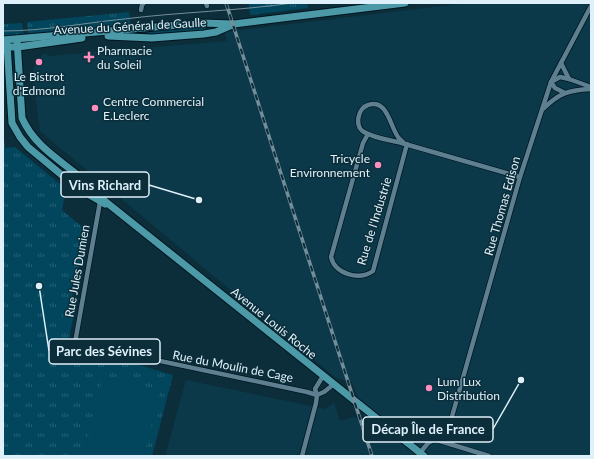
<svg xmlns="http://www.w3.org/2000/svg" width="594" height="459" font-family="Lato,sans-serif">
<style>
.built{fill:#0b3949}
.grass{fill:url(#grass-tufts)}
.garden{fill:#01465c}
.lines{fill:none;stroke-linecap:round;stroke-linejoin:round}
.minor-casing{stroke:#00151f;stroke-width:6}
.secondary-casing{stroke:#00151f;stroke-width:9}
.minor{stroke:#5d7f8f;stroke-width:4.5}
.secondary{stroke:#4c99a8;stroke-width:7}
.tram{stroke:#748e99;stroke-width:1}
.rail-casing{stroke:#748e99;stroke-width:3.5}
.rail{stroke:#0c2e3b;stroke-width:2;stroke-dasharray:6;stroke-linecap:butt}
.poi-dot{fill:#fd8ebf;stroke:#0c2e3b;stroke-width:1.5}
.labels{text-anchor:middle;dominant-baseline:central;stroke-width:3;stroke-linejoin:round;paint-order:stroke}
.street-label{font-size:12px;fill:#def0f9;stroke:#0c2e3b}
.poi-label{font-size:12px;fill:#def0f9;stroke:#0c2e3b;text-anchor:start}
.leader{fill:none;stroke:#def0f9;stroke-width:1.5}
.callout-dot{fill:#def0f9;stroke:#0c2e3b;stroke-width:1.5}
.callout{fill:#0c2e3b;stroke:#def0f9;stroke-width:1.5}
.callout-label{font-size:13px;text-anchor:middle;font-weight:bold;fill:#def0f9}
</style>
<defs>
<pattern id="grass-tufts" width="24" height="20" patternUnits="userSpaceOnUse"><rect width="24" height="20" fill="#01465c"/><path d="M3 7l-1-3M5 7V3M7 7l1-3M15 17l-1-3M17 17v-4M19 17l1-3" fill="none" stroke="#266174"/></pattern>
</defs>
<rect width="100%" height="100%" fill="#0c2e3b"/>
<path class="built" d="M467 3H591V456H165L186 380 325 409 334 403 340 421 353 417 365 419 352 382 336 378 40 131 32 72 38 59 45 53 49 56 227 41 225 32Z"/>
<g class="grass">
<path d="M258 3H307L308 8 250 15 249 4Z"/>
<path d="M129 12 131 27 28 36 27 22Z"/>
<path d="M22 23 24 36 3 37V24Z"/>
<path d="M204 26 206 27 205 30 149 35 148 34 149 31Z"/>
<path d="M3 131 5 148 15 147 66 189 62 210 88 232 82 266 79 265 70 305 75 308 68 344 173 375 152 456H3Z"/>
</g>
<path class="garden" d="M103 376 160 390 144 456H83Z"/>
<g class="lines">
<g class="minor-casing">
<g id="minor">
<path d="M206 3 207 6"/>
<path d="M141 10 142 5 144 3"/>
<path d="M561 63 569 79"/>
<path d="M551 82 560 77 569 79 591 87"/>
<path d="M551 82 555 88 565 93"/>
<path d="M543 109C559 93 569 90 591 89"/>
<path d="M368 134 363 143 331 257C335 274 359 281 373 271L407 144"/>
<path d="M404 143C402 141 399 139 398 137 390 126 387 98 368 105 358 108 354 126 364 132 376 139 392 140 405 144 444 155 482 166 520 177"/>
<path d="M100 202 75 343 307 392 317 395"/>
<path d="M317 395 324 392 334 384"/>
<path d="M451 422V436L452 445"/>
<path d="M407 443 418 438 427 437 489 456"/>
<path d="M420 453 428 443 442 435 451 420 520 177 551 82 591 6"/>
<path d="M302 456 316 403 317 395 315 389 323 376"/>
</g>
</g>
<g class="secondary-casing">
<g id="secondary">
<path d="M108 36 152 38 204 34 216 32 232 25"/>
<path d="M3 40 202 23 234 24 405 3"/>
<path d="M17 40 22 118C34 145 57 158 79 176 88 184 97 193 106 202L424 456"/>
<path d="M7 44 12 123 20 137 28 147 69 181 81 190 105 204"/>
<path d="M3 47H18L82 38"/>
</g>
</g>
<use href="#minor" class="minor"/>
<use href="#secondary" class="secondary"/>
<path class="tram" d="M3 31C44 31 84 23 124 19 180 12 237 11 293 3"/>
<g class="rail-casing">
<path id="rail" d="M226 3 372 456"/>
</g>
<use href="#rail" class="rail"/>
</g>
<g class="poi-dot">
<path d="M87 51h4v4h4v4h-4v4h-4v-4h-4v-4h4z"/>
<circle cx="39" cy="62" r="4"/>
<circle cx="95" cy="108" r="4"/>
<circle cx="378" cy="165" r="4"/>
<circle cx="429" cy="388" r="4"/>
</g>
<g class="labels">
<g class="street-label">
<text transform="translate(130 26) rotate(-3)">Avenue du Général de Gaulle</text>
<text transform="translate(502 206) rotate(-74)">Rue Thomas Edison</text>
<text transform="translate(374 221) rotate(-73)">Rue de l'Industrie</text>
<text transform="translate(77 271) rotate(-80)">Rue Jules Dumien</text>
<text transform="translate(274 323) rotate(39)">Avenue Louis Roche</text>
<text transform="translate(233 366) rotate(11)">Rue du Moulin de Cage</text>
</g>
<g class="poi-label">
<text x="97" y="50">Pharmacie<tspan x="97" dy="14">du Soleil</tspan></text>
<text x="39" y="76" text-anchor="middle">Le Bistrot<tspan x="39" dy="14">d'Edmond</tspan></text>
<text x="103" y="101">Centre Commercial<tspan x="103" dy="14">E.Leclerc</tspan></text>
<text x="370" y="158" text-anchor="end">Tricycle<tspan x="370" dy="14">Environnement</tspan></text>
<text x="437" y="381">Lum Lux<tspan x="437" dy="14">Distribution</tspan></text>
</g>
</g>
<path class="leader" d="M199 200L149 185M39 286L49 351M521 380L493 429"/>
<g class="callout-dot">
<circle cx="199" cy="200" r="4"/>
<circle cx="39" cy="286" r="4"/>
<circle cx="521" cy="380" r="4"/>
</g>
<g class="callout">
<rect x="61" y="172" width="88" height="25" rx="4"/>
<rect x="49" y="339" width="111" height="25" rx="4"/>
<rect x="363" y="417" width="130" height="25" rx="4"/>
</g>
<g class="callout-label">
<text x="105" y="190">Vins Richard</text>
<text x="104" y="356">Parc des Sévines</text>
<text x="428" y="434">Décap Île de France</text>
</g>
<rect width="594" height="459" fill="none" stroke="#def0f9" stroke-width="8"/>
</svg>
